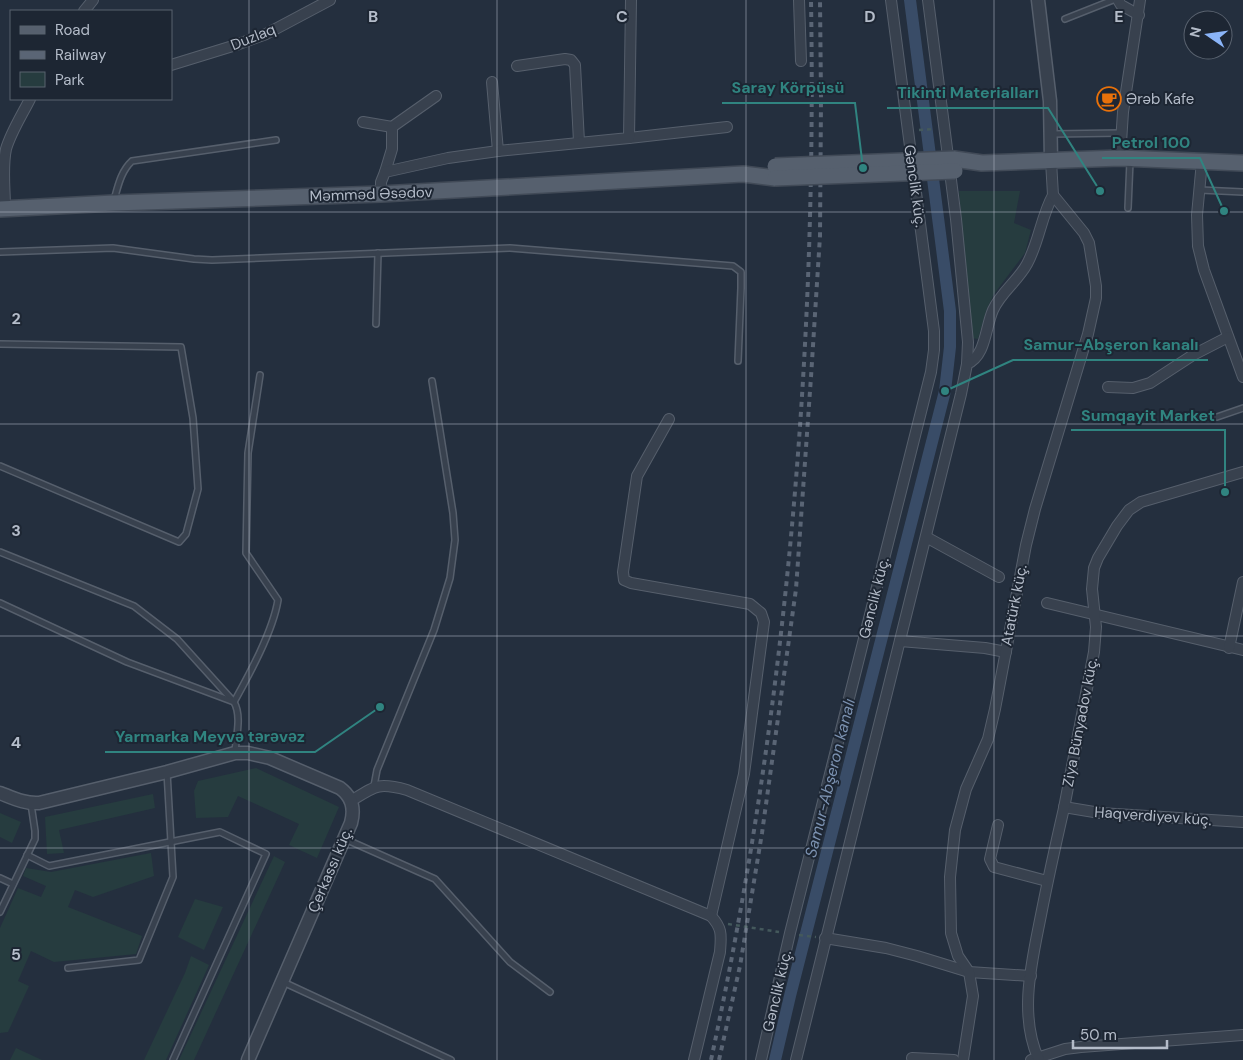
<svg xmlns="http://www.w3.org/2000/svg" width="1243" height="1060" font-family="'DM Sans',sans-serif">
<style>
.green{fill:#263c3f}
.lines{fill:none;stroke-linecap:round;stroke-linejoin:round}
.canal{stroke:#394c67;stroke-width:12}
.service-casing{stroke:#565f6c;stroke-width:8}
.minor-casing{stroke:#565f6c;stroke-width:12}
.tertiary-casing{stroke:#565f6c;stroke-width:15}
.primary-casing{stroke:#414a57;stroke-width:18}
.path{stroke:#44595c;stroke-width:2.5;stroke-dasharray:4 4;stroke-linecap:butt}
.service{stroke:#38414e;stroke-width:5}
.minor{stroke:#38414e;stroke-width:10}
.tertiary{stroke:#38414e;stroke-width:12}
.primary{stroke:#56606e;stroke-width:15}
.rail{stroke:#5a6575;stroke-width:4;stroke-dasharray:5 5;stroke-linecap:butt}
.primary-bridge-casing{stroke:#414a57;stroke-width:18;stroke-linecap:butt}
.primary-bridge{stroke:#56606e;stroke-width:15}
.grid{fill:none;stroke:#b4bcc9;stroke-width:1;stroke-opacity:0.55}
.labels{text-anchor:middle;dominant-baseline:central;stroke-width:4;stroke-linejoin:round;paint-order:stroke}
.street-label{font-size:15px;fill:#b4bcc9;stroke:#1d2633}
.poi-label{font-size:15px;fill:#b4bcc9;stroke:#1d2633;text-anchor:start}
.water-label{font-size:16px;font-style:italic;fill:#7c92b1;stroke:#1d2633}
.grid-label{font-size:16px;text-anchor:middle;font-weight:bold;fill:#b4bcc9;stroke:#1d2633;stroke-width:4;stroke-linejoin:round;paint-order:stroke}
.leader{fill:none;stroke:#308480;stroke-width:2}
.callout-dot{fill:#308480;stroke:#1d2633;stroke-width:2}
.callout-label{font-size:16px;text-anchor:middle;font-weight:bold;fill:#308480;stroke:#1d2633;stroke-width:4;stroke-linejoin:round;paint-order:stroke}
</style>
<rect width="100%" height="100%" fill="#242f3e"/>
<g class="green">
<path d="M959 191H1020L1014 223 1031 230 1025 253 994 294 986 311 978 339 971 338Z"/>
<path d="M256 768 339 807 317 858 289 845 299 824 238 796 228 817 196 818 194 791 198 781Z"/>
<path d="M153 794 155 808 59 830 64 853 47 854 45 817Z"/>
<path d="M0 813 21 822 12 843 0 837Z"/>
<path d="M151 853 154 876 93 897 75 890 68 907 142 936 136 954 54 962 31 951 18 981 29 986 8 1032 0 1033V928L18 888 41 897 46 886 23 876 26 868 51 872Z"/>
<path d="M274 856 285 862 194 1060H179Z"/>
<path d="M195 899 223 907 204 950 178 937Z"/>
<path d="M191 956 209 965 166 1060H144L185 973Z"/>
<path d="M16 1048 42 1060H10Z"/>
</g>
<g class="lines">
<path class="canal" d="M775 1060 790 996 945 391 950 347V311L910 0"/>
<g class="service-casing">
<g id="service">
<path d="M1065 19 1113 0"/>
<path d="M1052 134 1121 133"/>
<path d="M1200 190 1243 192"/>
<path d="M114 200C118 186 121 171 132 161L276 140"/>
<path d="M1128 208 1130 161"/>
<path d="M0 252 113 248 194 259 212 260 510 248 733 266 741 272V288L738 361"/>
<path d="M376 324 378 253"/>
<path d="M0 344 181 347 193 418 198 489 186 534 179 542 0 466"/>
<path d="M1217 417 1243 408"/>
<path d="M0 552 134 606 177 639 234 702C249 675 273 631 278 600L246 553 248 453 260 375"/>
<path d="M0 603 127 662 234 702C242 716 236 737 235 752"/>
<path d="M374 786 377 770 434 630 450 578 455 540 453 513 432 381"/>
<path d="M345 839 435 879 510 962 550 992"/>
<path d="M27 855 49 866 220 832 266 854 173 1060"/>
<path d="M0 878 13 884"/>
<path d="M0 912 35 839V831L31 804"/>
<path d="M68 968 139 960 173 877 167 772"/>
<path d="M283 982 451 1060"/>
</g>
</g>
<g class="minor-casing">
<g id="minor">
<path d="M799 0 801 61"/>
<path d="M928 0 956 219 968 342 967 364"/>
<path d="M1118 0 1121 5 1139 15"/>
<path d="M84 11 93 0"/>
<path d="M171 65 236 45 266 34 330 0"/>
<path d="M517 66 565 59 571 60 575 65 579 142"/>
<path d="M492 82 498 151"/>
<path d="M363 122 392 127 436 96"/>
<path d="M629 138 727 127"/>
<path d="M1120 158 1123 112 1140 0"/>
<path d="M1202 161 1197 215 1198 246 1204 270 1243 377"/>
<path d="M385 172 392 149V127"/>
<path d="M381 194V182L385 172 448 158 498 151 629 138 631 0"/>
<path d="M5 208C5 189 2 168 6 149 11 132 22 115 30 99"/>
<path d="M1108 387 1133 388 1150 383 1193 355 1228 337"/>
<path d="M669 419 637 476 623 572 624 580 631 583 750 604 761 613 764 622 744 774 711 916"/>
<path d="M926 537 999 577"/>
<path d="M1047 603 1243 650"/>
<path d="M900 641 985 648 1006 652"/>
<path d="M1229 648 1243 582"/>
<path d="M351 801C375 786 378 782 407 790L711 916C723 929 721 936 720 952L694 1060"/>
<path d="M1064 807 1100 813 1243 822"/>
<path d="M998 825 990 859 994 867 1047 881"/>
<path d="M825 938 886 948 917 956 969 972 1031 976"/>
<path d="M912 1058 954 1060"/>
<path d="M761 1060 790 933 931 372 934 350V331L891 0"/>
<path d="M796 1060 961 394 967 364C986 356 985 328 993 310 1001 292 1018 281 1027 264 1039 242 1041 217 1053 195"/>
<path d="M963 1060 973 996 969 972 958 956 951 933 950 877 955 830 966 789 988 739 995 709 1026 545 1035 509 1088 334 1096 298V286L1089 243 1084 233 1053 195 1051 161"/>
<path d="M1031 1060 1065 1049 1081 1047 1243 1035"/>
<path d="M1039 1060C1018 1015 1032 961 1041 915 1048 879 1056 843 1064 808 1074 756 1084 704 1094 652L1096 627 1092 589 1094 568 1098 558 1117 526 1129 510 1141 502 1243 472"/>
</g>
</g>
<g class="tertiary-casing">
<g id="tertiary">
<path d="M1038 0 1050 101 1051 161"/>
<path d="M0 793C13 798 25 804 39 803L167 772 235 753H248L270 758 340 788C352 797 355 808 351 823L248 1060"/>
</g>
</g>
<g class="primary-casing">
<g id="primary">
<path d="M954 159 982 163 1120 158 1243 163"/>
<path d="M0 209 114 203 381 194 743 174 775 178"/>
</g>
</g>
<g class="path">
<path d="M919 130 933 129"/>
<path d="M728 924 779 932"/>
<path d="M799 935 816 937"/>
</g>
<use href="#service" class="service"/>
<use href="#minor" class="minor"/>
<use href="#tertiary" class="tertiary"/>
<use href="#primary" class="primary"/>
<g class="rail">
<path d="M711 1060C786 712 817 355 811 0"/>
<path d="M719 1060 740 966 762 833 796 589 811 377 820 236 821 99 820 0"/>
</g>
<g class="primary-bridge-casing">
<g id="primary-bridge">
<path d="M775 166 954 159"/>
<path d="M775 178 955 171"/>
</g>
</g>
<use href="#primary-bridge" class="primary-bridge"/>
</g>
<path class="grid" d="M249 0V1060M497 0V1060M746 0V1060M994 0V1060M0 212H1243M0 424H1243M0 636H1243M0 848H1243"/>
<defs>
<g id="cafe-ring" transform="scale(1.25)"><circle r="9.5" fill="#1d2633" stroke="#e8710a" stroke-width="1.5"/><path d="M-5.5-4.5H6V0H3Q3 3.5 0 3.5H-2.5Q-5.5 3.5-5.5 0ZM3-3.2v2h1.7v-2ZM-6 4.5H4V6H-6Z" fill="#e8710a"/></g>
</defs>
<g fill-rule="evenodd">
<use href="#cafe-ring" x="1109" y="99"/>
</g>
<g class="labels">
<g class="street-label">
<text transform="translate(253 37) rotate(-22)">Duzlaq</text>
<text transform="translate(915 186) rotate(82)">Gənclik küç.</text>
<text transform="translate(371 194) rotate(-2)">Məmməd Əsədov</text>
<text transform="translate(874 598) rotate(-76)">Gənclik küç.</text>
<text transform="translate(1014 605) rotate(-79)">Atatürk küç.</text>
<text transform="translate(1080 722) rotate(-79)">Ziya Bünyadov küç.</text>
<text transform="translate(1153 816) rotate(4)">Haqverdiyev küç.</text>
<text transform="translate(330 870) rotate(-67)">Çerkassı küç.</text>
<text transform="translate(777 991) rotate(-77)">Gənclik küç.</text>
</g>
<g class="poi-label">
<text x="1126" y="99">Ərəb Kafe</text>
</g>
<g class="water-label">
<text transform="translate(830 778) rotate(-76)">Samur-Abşeron kanalı</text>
</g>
</g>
<g class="grid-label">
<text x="373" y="22">B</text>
<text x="622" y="22">C</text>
<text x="870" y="22">D</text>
<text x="1119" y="22">E</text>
<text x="16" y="324">2</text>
<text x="16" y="536">3</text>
<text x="16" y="748">4</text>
<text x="16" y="960">5</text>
</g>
<path class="leader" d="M863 168L855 103H722M1100 191L1048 108H887M1224 211L1200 158H1102M945 391L1013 360H1208M1225 492L1225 430H1071M380 707L315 752H105"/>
<g class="callout-dot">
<circle cx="863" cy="168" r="5"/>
<circle cx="1100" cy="191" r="5"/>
<circle cx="1224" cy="211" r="5"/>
<circle cx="945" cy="391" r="5"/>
<circle cx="1225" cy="492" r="5"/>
<circle cx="380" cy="707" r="5"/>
</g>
<g class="callout-label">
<text x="788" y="93">Saray Körpüsü</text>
<text x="968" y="98">Tikinti Materialları</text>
<text x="1151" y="148">Petrol 100</text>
<text x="1111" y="350">Samur-Abşeron kanalı</text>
<text x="1148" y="421">Sumqayit Market</text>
<text x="210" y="742">Yarmarka Meyvә tәrәvәz</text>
</g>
<rect x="10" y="10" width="162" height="90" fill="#1d2633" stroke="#59626f"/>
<rect x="20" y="26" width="25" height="8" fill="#56606e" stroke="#59626f"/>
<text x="55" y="35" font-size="15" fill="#b4bcc9">Road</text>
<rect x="20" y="51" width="25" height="8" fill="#5a6575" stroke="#59626f"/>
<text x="55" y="60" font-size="15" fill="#b4bcc9">Railway</text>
<rect x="20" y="72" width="25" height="15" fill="#263c3f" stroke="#59626f"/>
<text x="55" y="85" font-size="15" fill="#b4bcc9">Park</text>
<g transform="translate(1208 35) rotate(283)"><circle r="24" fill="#1d2633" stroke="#59626f"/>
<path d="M0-4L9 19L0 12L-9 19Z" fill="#8ab4f8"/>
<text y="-8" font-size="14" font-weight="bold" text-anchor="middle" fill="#b4bcc9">N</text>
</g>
<path d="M1073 1040v8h94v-8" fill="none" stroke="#b4bcc9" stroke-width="2.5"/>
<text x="1080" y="1040" font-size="15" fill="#b4bcc9" stroke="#1d2633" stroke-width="4" paint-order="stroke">50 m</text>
</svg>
